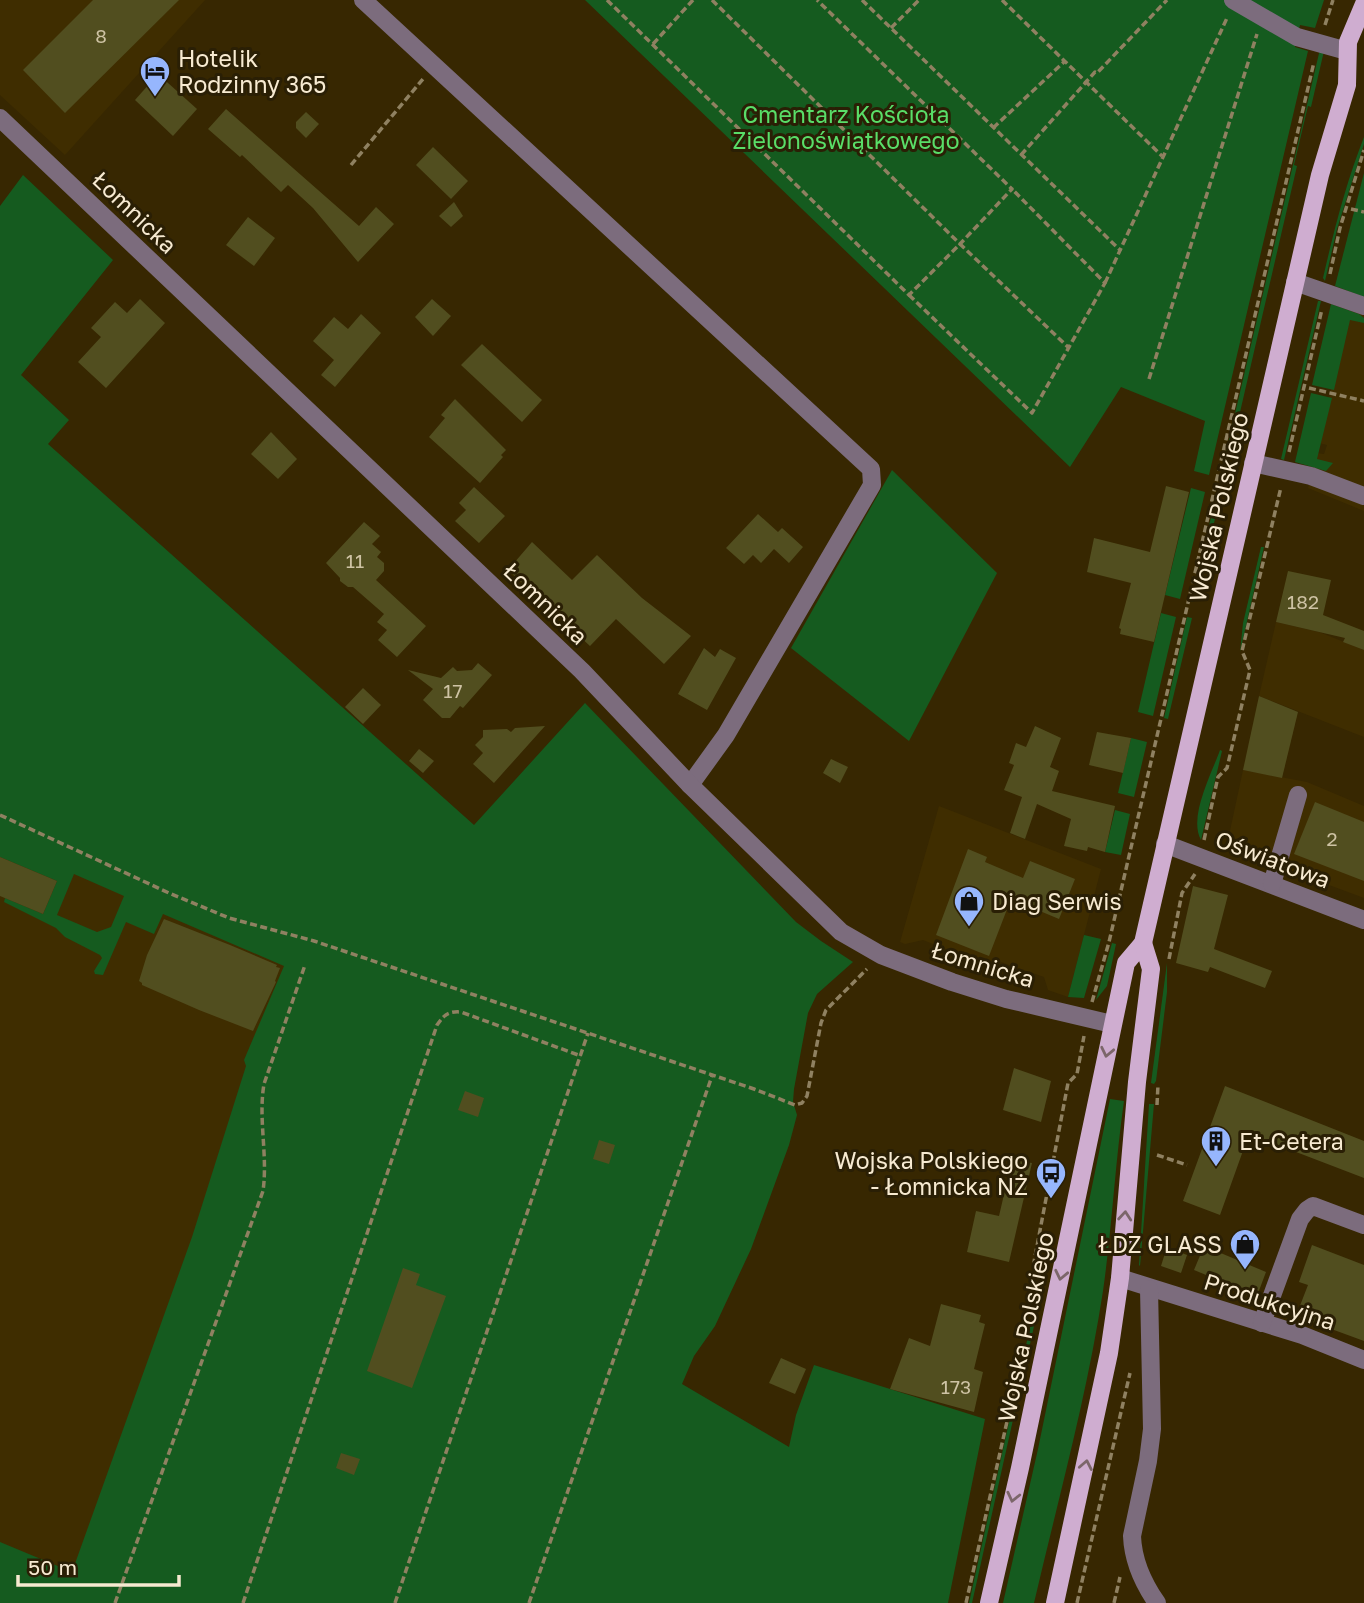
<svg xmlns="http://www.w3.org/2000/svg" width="1364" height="1603" font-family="'Golos Text',sans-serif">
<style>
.built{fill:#3f2d00}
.green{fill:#155b1f;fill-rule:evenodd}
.building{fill:#514e1f}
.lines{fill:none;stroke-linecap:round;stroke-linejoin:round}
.path{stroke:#8f8161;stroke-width:3.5;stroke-dasharray:7 3.5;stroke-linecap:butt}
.minor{stroke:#7c6c7d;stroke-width:18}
.major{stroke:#cfadd0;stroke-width:18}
.oneway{stroke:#7c666a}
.labels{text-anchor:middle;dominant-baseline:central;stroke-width:6;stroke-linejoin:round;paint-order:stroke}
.number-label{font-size:19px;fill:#cec3a4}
.poi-label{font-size:23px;fill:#f7ead1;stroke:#2a1f05;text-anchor:start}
.park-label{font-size:23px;fill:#59de68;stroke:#2a1f05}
.street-label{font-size:23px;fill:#f7ead1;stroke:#2a1f05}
</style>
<rect width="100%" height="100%" fill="#372701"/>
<g class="built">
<path d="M0 0H205L65 155 0 95Z"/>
<path d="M1356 279 1364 282V511L1308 488 1316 453 1324 454 1327 445 1319 443Z"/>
<path d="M1276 622 1319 632 1364 650V737L1259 696Z"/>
<path d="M1243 770 1307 782 1364 806V898L1232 849 1228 840Z"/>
<path d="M939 806 1101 869 1068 997 1048 990 1044 977 1001 962 995 969 923 940 905 944 900 942Z"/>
<path d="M0 829 299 958 90 1603H0Z"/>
</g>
<g class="green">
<path d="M585 0H1324L1315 28 1300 25 1295 47 1308 51 1209 475 1194 471 1205 421 1121 387 1070 467Z"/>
<path d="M1320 49 1324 51 1311 107 1308 106 1294 165 1297 166 1225 477 1223 478H1220Z"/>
<path d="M1364 137V144L1337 229 1325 281 1323 278C1334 230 1346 183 1364 137Z"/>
<path d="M1364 173V297L1335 286Z"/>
<path d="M23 175 113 260 21 375 69 420 48 444 474 825 585 703 796 922 821 941 853 962 817 994 808 1013 794 1089 793 1102 797 1115 789 1145 751 1249 715 1326 694 1356 682 1384 789 1447 796 1415 814 1365 985 1419 948 1603H0V1542L72 1572 192 1237 246 1066 244 1060 284 966 163 914 154 934 126 922 103 975 95 974 94 971 102 958 100 955 65 937 56 928 4 902 5 898 43 914 57 881 0 857V206ZM74 874 124 896 111 927 97 932 57 915Z"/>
<path d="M1318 301H1321L1284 460 1281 459Z"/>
<path d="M1331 304 1359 314 1364 318V323L1350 320 1334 390 1312 385Z"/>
<path d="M1311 393 1332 398 1317 459 1333 463 1326 471 1295 462Z"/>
<path d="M892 470 997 573 909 741 791 648Z"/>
<path d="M1191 488 1205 492 1180 599 1165 595Z"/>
<path d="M1217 492 1221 493 1196 600 1191 602Z"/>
<path d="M1261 547H1264L1240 652 1243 623Z"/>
<path d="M1161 613 1176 617 1153 716 1138 712Z"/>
<path d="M1187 617 1192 618 1168 719 1164 718Z"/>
<path d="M1131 738 1147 742 1134 797 1118 793Z"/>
<path d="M1220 750 1222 751 1201 840C1188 817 1212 773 1220 750Z"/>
<path d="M1115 810 1130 814 1121 855 1105 852Z"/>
<path d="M1084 935 1101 939 1084 998 1068 997Z"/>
<path d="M1112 943 1116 944 1107 986 1096 1000Z"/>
<path d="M1167 963V992L1156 1081 1154 1084 1151 1083Z"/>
<path d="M1110 1099 1124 1101C1115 1164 1112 1228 1103 1291 1087 1396 1058 1500 1034 1603H1003L1038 1449Z"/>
<path d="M1149 1104H1154L1140 1266 1139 1265Z"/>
<path d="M1042 1273 1045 1277 972 1603H969Z"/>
</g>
<g class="building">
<path d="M93 0H179L65 113 23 70Z"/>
<path d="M158 74 197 109 173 136 135 100Z"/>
<path d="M226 109 359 226 376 207 394 224 358 262 313 208 288 185 281 192 242 155 240 157 208 129Z"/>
<path d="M306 112 319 124 306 138 296 128V122Z"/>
<path d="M433 147 468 181 451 199 416 165Z"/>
<path d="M454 202 463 216 451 227 439 216Z"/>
<path d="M248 217 275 238 254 266 226 245Z"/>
<path d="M140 299 165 323 106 388 78 362 101 337 91 328 115 302 127 313Z"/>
<path d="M432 299 451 316 433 336 415 317Z"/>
<path d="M361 314 381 333 335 387 321 375 334 360 313 341 334 317 348 329Z"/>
<path d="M482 344 542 400 522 422 461 365Z"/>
<path d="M455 399 506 450 501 455 503 457 480 483 429 437 445 418 441 415Z"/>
<path d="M271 432 297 459 278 479 251 454Z"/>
<path d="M1166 486 1189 492 1154 642 1120 634 1121 629 1119 628 1131 583 1087 572 1094 538 1150 552Z"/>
<path d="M474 487 505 516 479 543 455 521 466 510 459 503Z"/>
<path d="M758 514 778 532 782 528 803 547 789 563 774 549 761 563 753 555 744 564 726 548Z"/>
<path d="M364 522 380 536 372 544 381 552 377 557 384 563V571L376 580 426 626 397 657 378 640 387 630 377 622 384 614 353 587H348L340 581V578L326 563Z"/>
<path d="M532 542 572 580 597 555 642 598 691 636 664 664 616 619 590 646 508 570Z"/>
<path d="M1288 571 1331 580 1323 615 1364 631V650L1343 642 1345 638 1276 622Z"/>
<path d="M704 648 715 657 720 649 736 658 707 710 678 694Z"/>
<path d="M478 663 492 675 463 708 460 706 450 718H442L423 700 433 689 408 670 441 678 453 667 457 671 472 670Z"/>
<path d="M363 688 381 705 363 724 345 707Z"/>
<path d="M1259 696 1298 712 1282 778 1243 770Z"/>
<path d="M545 726 494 783 473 764 483 753 475 745 483 737V730L507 729 511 732 515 728Z"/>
<path d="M1035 726 1061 738 1050 767 1059 771 1052 791 1115 806 1105 852 1088 847 1087 851 1064 846 1071 819 1037 804 1025 839 1010 833 1022 797 1004 790 1014 765 1009 763 1016 743 1026 747Z"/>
<path d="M1097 732 1131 738 1123 773 1089 765Z"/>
<path d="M419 749 434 761 423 773 409 761Z"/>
<path d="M831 759 848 767 840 783 823 773Z"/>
<path d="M1315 802 1364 822V881L1294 854Z"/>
<path d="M968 849 987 857 985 862 1023 878 1030 861 1075 879 1059 919 1011 899 989 956 936 935Z"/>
<path d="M0 857 57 881 43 914 0 896Z"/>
<path d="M1193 886 1228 895 1214 949 1272 971 1265 988 1210 967 1208 972 1176 963Z"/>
<path d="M164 919 230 945 277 965 276 967 280 968 275 981 276 982 253 1031 199 1010 142 985V983L139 981 147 955Z"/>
<path d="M1014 1068 1051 1081 1041 1122 1003 1110Z"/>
<path d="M1225 1086 1364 1141V1178L1249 1134 1220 1215 1183 1201Z"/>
<path d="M465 1091 484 1098 478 1117 458 1110Z"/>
<path d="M599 1140 615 1145 609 1164 593 1159Z"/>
<path d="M1012 1160 1032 1163 1009 1262 967 1252 976 1211 999 1216Z"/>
<path d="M1312 1245 1364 1265V1341L1296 1316 1308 1285 1299 1282Z"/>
<path d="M1204 1246 1266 1272 1257 1296 1194 1270Z"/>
<path d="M1167 1247 1187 1255 1181 1273 1161 1266Z"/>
<path d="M403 1268 420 1274 416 1285 446 1296 412 1388 367 1371Z"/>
<path d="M941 1304 981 1315 979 1322 985 1324 974 1369 983 1372 974 1412 890 1389 909 1338 930 1346Z"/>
<path d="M781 1358 806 1369 795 1394 769 1383Z"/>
<path d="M341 1453 360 1459 354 1475 336 1468Z"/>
</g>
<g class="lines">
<g class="path">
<path d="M607 0 909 295 960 244 1069 348"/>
<path d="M712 0 960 244 1012 189 817 0"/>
<path d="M862 0 1121 251"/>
<path d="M1002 0 1162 156"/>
<path d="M1325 25 1333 0"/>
<path d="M891 28 919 0"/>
<path d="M653 44 693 0"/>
<path d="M993 128 1065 61"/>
<path d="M1021 155 1095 72 1097 73 1167 0"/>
<path d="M351 165 423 79"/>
<path d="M1351 209 1364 212"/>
<path d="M1330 274 1340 228 1364 150"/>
<path d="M1105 283 1227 18"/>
<path d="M909 295 1032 413 1105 283 1012 189"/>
<path d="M1149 379 1257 34"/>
<path d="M1309 388 1364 401"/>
<path d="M1289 452 1322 309"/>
<path d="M0 815 169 893 229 918 314 941 754 1089 795 1105 802 1103 807 1096 821 1023 826 1010 867 969"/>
<path d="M1204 840 1218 777 1227 768 1250 670 1242 651 1281 487"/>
<path d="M1169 959 1182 893 1195 874"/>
<path d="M1092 1002 1109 942 1314 62"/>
<path d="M1157 1105 1158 1085"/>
<path d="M1157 1155 1187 1165"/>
<path d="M1040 1275 1034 1262 1068 1083 1077 1074 1084 1036"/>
<path d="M115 1603 263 1191C268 1155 258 1119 264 1084L305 965"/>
<path d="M243 1603 437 1025C444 1015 448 1011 461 1012L581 1056"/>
<path d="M395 1603 588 1033"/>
<path d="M529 1603 712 1076"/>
<path d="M966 1603 1020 1364"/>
<path d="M1077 1603 1130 1373"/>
<path d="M1114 1603 1120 1577"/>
</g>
<g class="minor">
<path d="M363 0 871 469 872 485 726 735 690 785"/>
<path d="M1233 0 1297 37 1347 51"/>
<path d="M0 118 582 671 690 785 841 932 881 955 952 982 1006 999 1112 1024"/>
<path d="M1295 282 1364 306"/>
<path d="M1253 463 1311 476 1364 496"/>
<path d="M1165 844 1364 920"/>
<path d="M1272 884 1298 795"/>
<path d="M1120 1278 1302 1335 1364 1360"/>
<path d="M1149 1289 1152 1429 1148 1461 1132 1536C1133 1561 1143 1583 1157 1603"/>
<path d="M1262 1323 1300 1219 1307 1210 1313 1206 1364 1225"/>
</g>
<g class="major">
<path d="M989 1603 1020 1468 1126 963 1143 943 1320 175 1347 85 1348 42 1364 4"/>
<path d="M1055 1603 1109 1353 1120 1278 1137 1082 1151 969 1143 943"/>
</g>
</g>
<defs><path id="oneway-chevron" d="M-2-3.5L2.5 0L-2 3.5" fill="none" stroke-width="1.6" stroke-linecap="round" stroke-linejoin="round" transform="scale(1.75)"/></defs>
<g class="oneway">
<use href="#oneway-chevron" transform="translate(1107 1052) rotate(102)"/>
<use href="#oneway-chevron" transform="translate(1125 1216) rotate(-85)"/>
<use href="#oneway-chevron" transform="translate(1061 1275) rotate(102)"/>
<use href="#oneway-chevron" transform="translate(1086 1465) rotate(-79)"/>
<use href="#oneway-chevron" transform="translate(1013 1497) rotate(103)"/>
</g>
<defs>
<g id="hotel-pin" transform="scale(1.575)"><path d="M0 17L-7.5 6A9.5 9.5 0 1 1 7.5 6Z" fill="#96b6fd" stroke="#2a1f05"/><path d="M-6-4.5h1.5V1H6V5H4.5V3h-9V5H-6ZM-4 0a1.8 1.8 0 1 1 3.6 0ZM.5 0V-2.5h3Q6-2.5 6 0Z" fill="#111"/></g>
<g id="shop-pin" transform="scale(1.575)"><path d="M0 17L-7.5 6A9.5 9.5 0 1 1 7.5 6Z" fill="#96b6fd" stroke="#2a1f05"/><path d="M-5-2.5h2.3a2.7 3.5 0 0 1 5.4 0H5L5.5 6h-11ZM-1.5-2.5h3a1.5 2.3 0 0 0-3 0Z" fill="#111"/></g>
<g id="building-pin" transform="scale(1.575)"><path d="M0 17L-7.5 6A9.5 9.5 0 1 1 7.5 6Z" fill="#96b6fd" stroke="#2a1f05"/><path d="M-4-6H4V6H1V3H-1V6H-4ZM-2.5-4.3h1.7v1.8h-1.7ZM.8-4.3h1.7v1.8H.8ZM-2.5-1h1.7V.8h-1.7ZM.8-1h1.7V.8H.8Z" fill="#111"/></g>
<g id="bus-pin" transform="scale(1.575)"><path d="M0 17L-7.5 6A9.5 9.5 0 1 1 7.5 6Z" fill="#96b6fd" stroke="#2a1f05"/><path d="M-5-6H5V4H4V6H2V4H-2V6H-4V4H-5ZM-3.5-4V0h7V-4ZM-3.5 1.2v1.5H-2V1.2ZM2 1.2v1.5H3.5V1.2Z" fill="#111"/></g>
</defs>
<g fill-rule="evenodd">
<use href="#hotel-pin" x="155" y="71"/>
<use href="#shop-pin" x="969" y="901"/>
<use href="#building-pin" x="1216" y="1141"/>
<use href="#bus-pin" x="1051" y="1173"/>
<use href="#shop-pin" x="1245" y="1244"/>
</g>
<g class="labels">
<g class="number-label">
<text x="101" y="35">8</text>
<text x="355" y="560">11</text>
<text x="1303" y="601">182</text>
<text x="453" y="690">17</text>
<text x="1332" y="838">2</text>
<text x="956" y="1386">173</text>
</g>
<g class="poi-label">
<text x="178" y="58">Hotelik<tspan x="178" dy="26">Rodzinny 365</tspan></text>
<text x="992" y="901">Diag Serwis</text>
<text x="1239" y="1141">Et-Cetera</text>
<text x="1028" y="1160" text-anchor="end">Wojska Polskiego<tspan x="1028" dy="26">- Łomnicka NŻ</tspan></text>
<text x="1222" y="1244" text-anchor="end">ŁDZ GLASS</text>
</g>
<g class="park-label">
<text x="846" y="114">Cmentarz Kościoła<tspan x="846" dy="26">Zielonoświątkowego</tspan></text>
</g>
<g class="street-label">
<text transform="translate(135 212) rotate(44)">Łomnicka</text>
<text transform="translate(1218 507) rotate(-77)">Wojska Polskiego</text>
<text transform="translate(546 603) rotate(44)">Łomnicka</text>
<text transform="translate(1273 859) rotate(21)">Oświatowa</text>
<text transform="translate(983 964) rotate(17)">Łomnicka</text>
<text transform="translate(1270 1301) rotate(18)">Produkcyjna</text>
<text transform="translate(1025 1327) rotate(-78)">Wojska Polskiego</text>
</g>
</g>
<path d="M18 1575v10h161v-10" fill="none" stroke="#f7ead1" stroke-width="3.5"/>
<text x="28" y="1575" font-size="21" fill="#f7ead1" stroke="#2a1f05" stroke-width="5" paint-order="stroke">50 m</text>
</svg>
